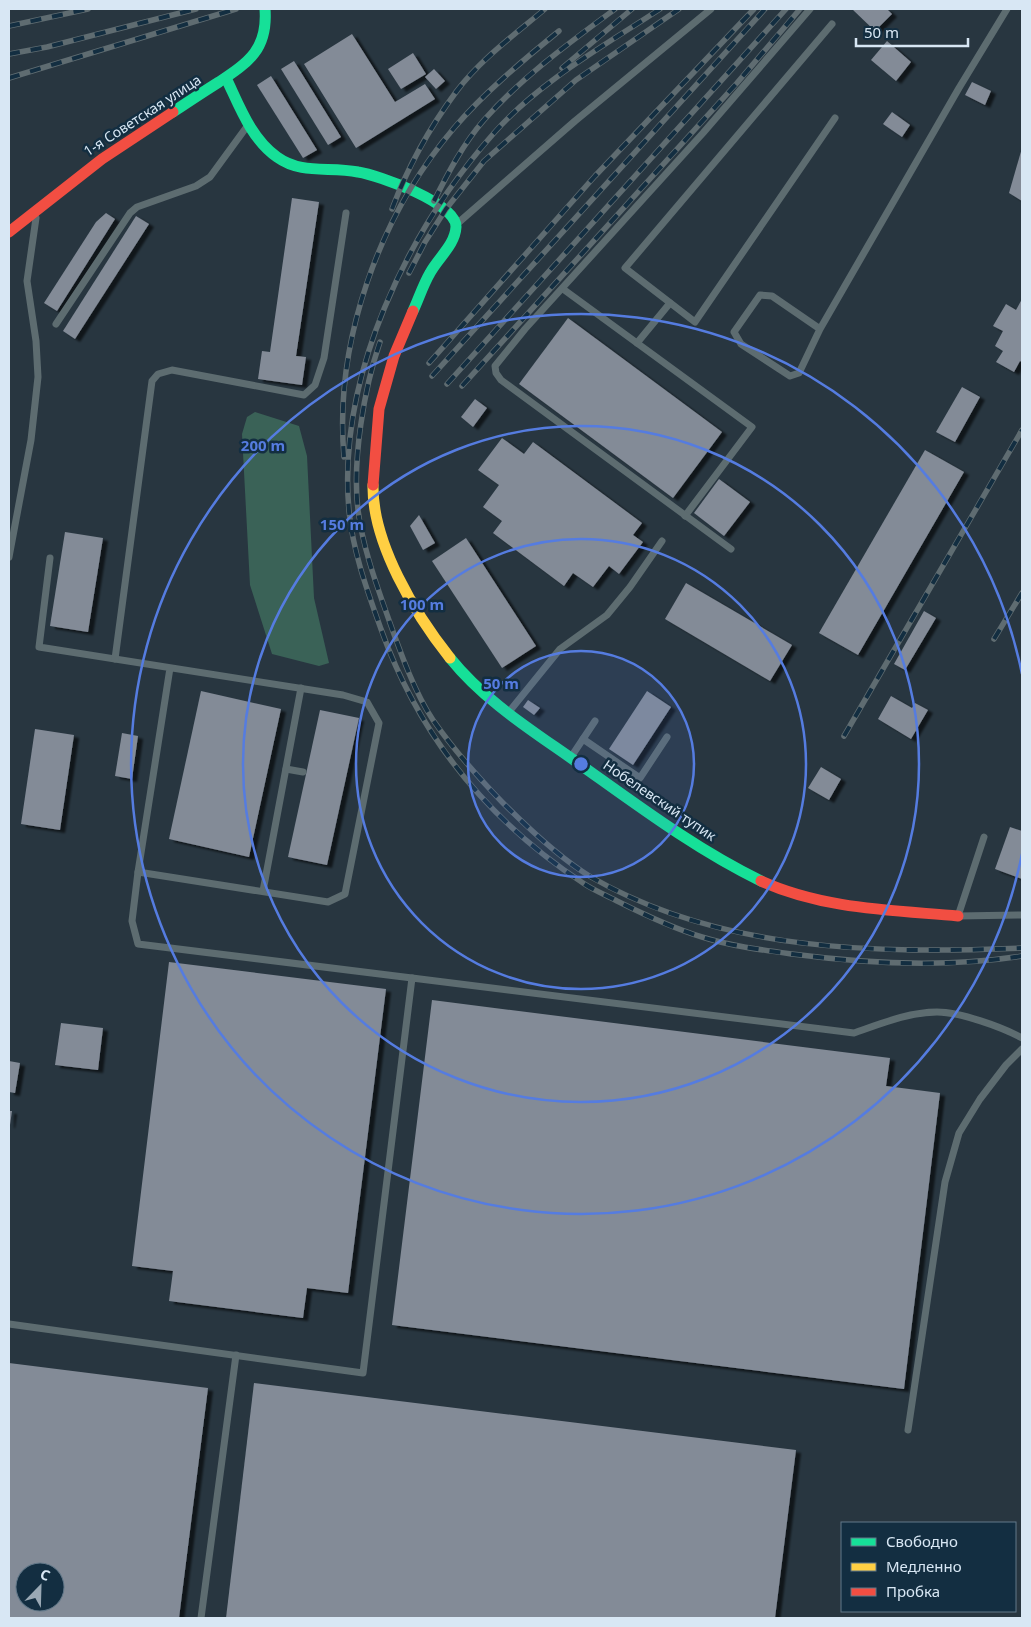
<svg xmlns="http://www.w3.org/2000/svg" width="1031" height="1627" font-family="'Noto Sans',sans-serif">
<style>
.water{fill:#3a6257}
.building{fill:#838b97;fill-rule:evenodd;filter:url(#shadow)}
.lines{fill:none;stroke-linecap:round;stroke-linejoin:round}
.lane{stroke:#5d6c70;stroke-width:7}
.fast{stroke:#16e098;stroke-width:11}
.slow{stroke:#ffcf43;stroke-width:11}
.jam{stroke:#f24e42;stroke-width:11}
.rail-casing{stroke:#5f6c71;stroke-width:5.5}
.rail{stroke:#132e41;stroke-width:4;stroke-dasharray:11;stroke-linecap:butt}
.ring{fill:none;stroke:#557ce0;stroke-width:2.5}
.labels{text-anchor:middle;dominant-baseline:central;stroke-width:5;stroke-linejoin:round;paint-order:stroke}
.street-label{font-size:14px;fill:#d8e7f4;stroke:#132e41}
.centre{fill:#557ce0;stroke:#132e41;stroke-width:2.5}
.ring-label{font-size:15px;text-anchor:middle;font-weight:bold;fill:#557ce0;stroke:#132e41;stroke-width:5;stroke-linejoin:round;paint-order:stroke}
</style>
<defs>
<filter id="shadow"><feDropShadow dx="5" dy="3" stdDeviation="1" flood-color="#0009"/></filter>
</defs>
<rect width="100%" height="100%" fill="#283640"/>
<path class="water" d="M255 412 299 426 307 456 314 598 329 663 319 666 272 654 250 585 242 434 247 417Z"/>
<g class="building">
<path d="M852 9H887L892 14 875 31Z"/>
<path d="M352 34 395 102 425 84 435 99 356 148 304 64Z"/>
<path d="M887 41 911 62 896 81 871 60Z"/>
<path d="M413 53 426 74 401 89 388 69Z"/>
<path d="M294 61 341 137 328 145 281 69Z"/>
<path d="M434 69 445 81 436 89 425 77Z"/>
<path d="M271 76 317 150 303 158 257 85Z"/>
<path d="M972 82 991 91 985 105 965 95Z"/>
<path d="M892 112 910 125 902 137 883 124Z"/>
<path d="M1022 148V201L1009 193Z"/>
<path d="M292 198 319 202 296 356 306 357 302 385 258 379 262 351 270 352Z"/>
<path d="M106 213 115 219 57 311 44 303 96 222Z"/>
<path d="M136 216 149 224 75 339 63 331Z"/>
<path d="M1022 299V362L1020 361 1014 372 996 362 1003 351 995 346 1003 331 993 326 1006 304 1016 310Z"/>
<path d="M568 318 722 432 673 498 519 384Z"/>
<path d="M962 387 980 397 955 442 936 432Z"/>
<path d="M475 399 487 408 473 427 461 417Z"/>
<path d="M502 438 524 454 533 442 642 523 633 535 643 542 619 574 609 566 593 587 573 573 564 586 493 533 502 521 483 507 499 485 478 470Z"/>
<path d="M925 450 964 472 858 655 819 633Z"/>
<path d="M719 479 750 502 724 536 694 513Z"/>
<path d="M419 515 435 543 423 550 410 526Z"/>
<path d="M65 532 103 538 88 632 50 626Z"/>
<path d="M466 538 536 646 502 668 432 561Z"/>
<path d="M686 583 792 645 770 681 665 619Z"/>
<path d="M924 611 936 618 905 670 894 664Z"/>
<path d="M201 691 281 709 249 857 169 839Z"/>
<path d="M647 691 671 707 633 765 609 749Z"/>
<path d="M891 696 912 708 915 703 928 710 911 739 878 719Z"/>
<path d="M528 700 540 708 534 715 523 707Z"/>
<path d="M320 710 359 718 327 865 288 857Z"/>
<path d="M35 729 74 735 60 830 21 824Z"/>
<path d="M122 733 138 736 132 779 115 776Z"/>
<path d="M821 767 841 779 829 800 808 788Z"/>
<path d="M1010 827 1022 831V879L995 869Z"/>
<path d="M169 962 386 989 348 1293 307 1288 303 1318 169 1301 173 1271 132 1266Z"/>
<path d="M432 1000 890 1058 886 1086 940 1093 904 1389 392 1325Z"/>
<path d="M61 1023 103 1028 98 1070 55 1065Z"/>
<path d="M9 1061 20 1063 15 1093 9 1092Z"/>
<path d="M9 1111H12L10 1125H9Z"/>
<path d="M9 1363 208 1388 179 1618H9ZM25 1572H55V1602H25Z"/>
<path d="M254 1383 796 1450 775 1618H226Z"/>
</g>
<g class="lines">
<g class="lane">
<path d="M832 24 625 268 695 322 835 118"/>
<path d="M458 223 575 121 711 9"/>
<path d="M563 289 752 427 685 516"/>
<path d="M56 324 130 213 137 207 196 186 210 177 248 125"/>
<path d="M820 329 772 296 760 295 734 332 741 344 790 376 799 373 820 329 959 88 1007 9"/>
<path d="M637 343 670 303"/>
<path d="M731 549 501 380 496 373 495 366 525 329 703 133 810 9"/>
<path d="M9 557 31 440 38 377 36 341 27 281 36 218"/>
<path d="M50 558 39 647 343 695 367 702 379 723 345 894 328 902 138 872 170 668"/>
<path d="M115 659 152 381 158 374 172 370 304 395 315 385 324 358 346 213"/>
<path d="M508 713 560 649 607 615 630 587 662 541"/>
<path d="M583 739 640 778 667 737"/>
<path d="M571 757 595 721"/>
<path d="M286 769 303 772"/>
<path d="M984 837 958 916 1022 915"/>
<path d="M138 872 132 921 138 944 412 978"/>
<path d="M263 891 301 688"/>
<path d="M9 1324 363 1373 412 978 854 1033C880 1024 909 1012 937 1012 960 1012 1002 1027 1022 1038"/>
<path d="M908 1430 945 1182 959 1133 980 1099 1006 1065 1022 1049"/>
<path d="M201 1618 236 1355"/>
</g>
<g class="fast">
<path d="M226 78C239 105 251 139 277 157 302 175 329 166 358 172 378 175 457 203 456 227 455 245 438 258 430 273 423 285 419 298 413 311"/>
<path d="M173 112C188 102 203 92 219 82 249 62 268 49 265 9"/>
<path d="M450 658C487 704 538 734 585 768 641 808 699 851 761 881"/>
</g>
<path class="slow" d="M373 485C372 543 415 614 450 658"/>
<g class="jam">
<path d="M9 232 102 159 173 112"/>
<path d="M373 485 379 409 394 356 413 311"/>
<path d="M761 881C822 909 892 910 958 916"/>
</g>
<g class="rail-casing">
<g id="rail">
<path d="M660 9C604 46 540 81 494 133 407 231 337 376 349 511 353 552 367 590 381 629 419 736 489 821 583 883 593 890 606 895 617 901 645 915 672 928 702 937 731 946 762 950 792 954 869 964 946 968 1022 956"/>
<path d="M9 26 88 9"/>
<path d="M9 54 47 47 196 9"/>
<path d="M562 68 632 9"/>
<path d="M9 78 236 9"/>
<path d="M434 201C448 173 463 144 484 120 522 77 569 43 615 9"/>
<path d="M392 209C407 169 430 127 456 92 480 60 514 35 545 9"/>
<path d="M409 273 425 242 446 209 484 161 576 80 679 9"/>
<path d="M380 342C364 388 352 461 358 510 363 549 377 586 390 623 401 654 415 693 433 720 453 749 478 777 502 802 526 826 562 860 591 877 721 952 878 954 1022 948"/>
<path d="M429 363 595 176 754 9"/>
<path d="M432 376 765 9"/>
<path d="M447 384 786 9"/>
<path d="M462 386 737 83 800 9"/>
<path d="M344 457C334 342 379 216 454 128 484 93 522 61 559 31"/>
<path d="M994 639 1022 593"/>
<path d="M844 736 1022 430"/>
</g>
</g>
<use href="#rail" class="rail"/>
</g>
<circle cx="581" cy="764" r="113" fill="#557ce0" fill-opacity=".12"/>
<g class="ring">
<circle cx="581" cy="764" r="113"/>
<circle cx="581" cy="764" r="225"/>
<circle cx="581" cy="764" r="338"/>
<path d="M1022 854A450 450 0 1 1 1022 674"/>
</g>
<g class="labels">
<g class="street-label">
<text transform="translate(142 115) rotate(-33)">1-я Советская улица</text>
<text transform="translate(660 800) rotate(34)">Нобелевский тупик</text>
</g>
</g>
<circle cx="581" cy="764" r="8" class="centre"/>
<g class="ring-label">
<text x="263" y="451">200 m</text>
<text x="342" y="530">150 m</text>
<text x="422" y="610">100 m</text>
<text x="501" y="689">50 m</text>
</g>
<rect width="1031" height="1627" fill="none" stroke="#d8e7f4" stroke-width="20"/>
<rect x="841" y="1522" width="175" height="90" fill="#132e41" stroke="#627889"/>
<rect x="851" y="1538" width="25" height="8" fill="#16e098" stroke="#627889"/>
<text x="886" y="1547" font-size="15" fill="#d8e7f4">Свободно</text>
<rect x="851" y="1563" width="25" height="8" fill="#ffcf43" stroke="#627889"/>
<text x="886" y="1572" font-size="15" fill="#d8e7f4">Медленно</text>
<rect x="851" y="1588" width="25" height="8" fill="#f24e42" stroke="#627889"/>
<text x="886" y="1597" font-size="15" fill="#d8e7f4">Пробка</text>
<g transform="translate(40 1587) rotate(23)"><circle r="24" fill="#132e41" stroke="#627889"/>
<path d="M0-4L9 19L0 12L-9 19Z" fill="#9aa9b5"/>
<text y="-8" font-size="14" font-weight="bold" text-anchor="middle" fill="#d8e7f4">С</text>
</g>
<path d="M856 38v8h112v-8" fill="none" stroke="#d8e7f4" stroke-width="2.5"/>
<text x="864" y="38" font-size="15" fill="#d8e7f4" stroke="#132e41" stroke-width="4" paint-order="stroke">50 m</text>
</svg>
